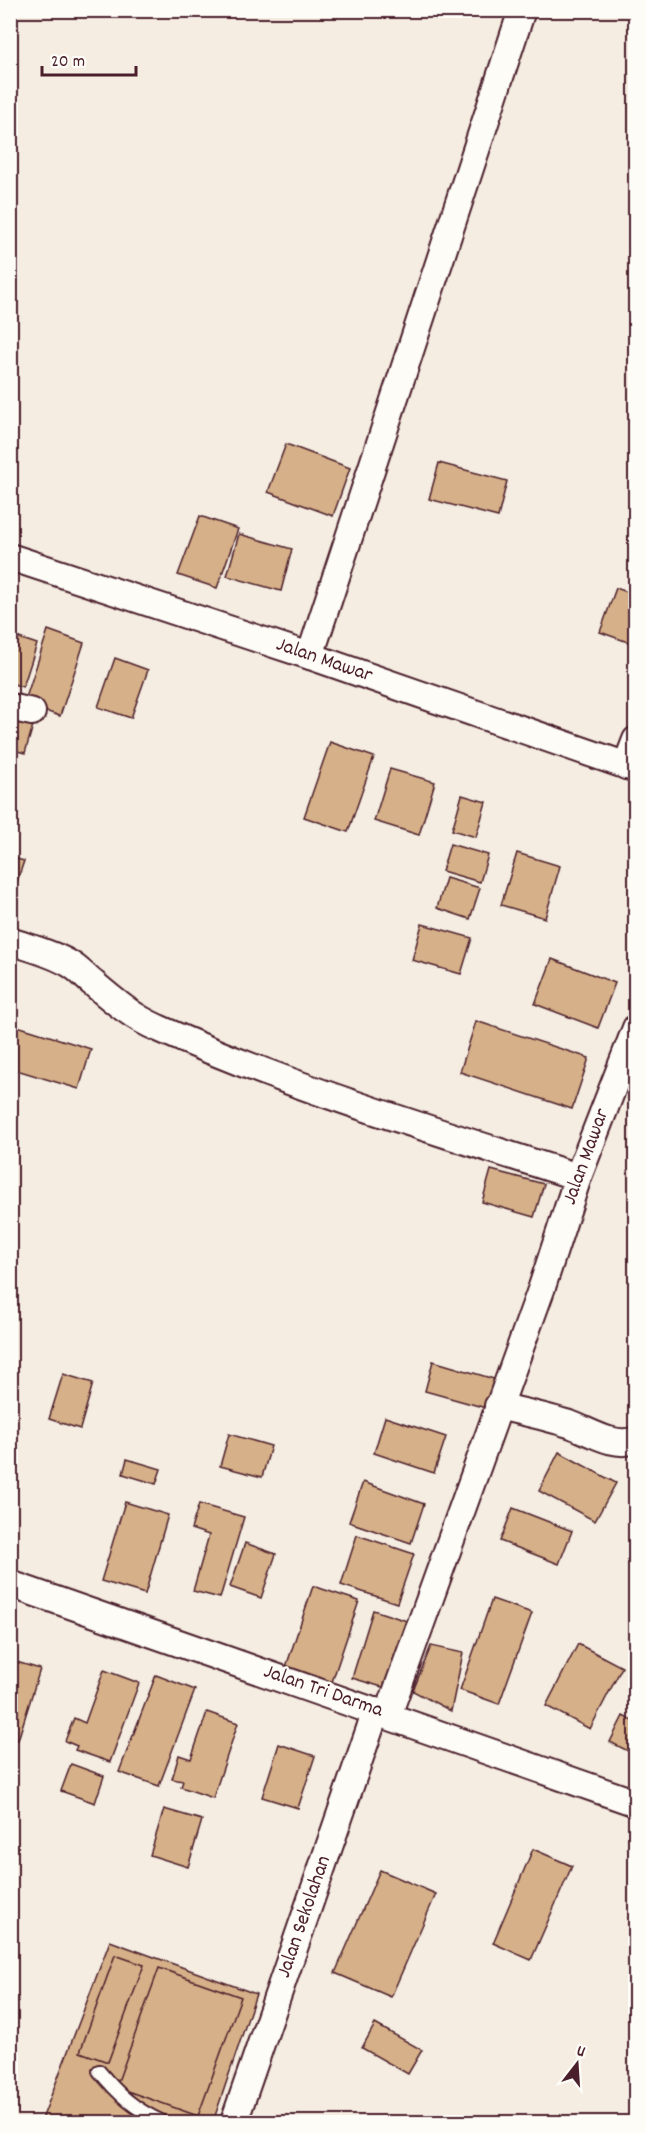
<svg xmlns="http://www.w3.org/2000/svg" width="646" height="2133" font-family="Dekko,sans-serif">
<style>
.building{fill:#d6b088;stroke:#4a1f2b;stroke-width:1.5}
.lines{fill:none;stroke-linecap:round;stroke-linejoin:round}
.service-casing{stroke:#4a1f2b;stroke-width:16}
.minor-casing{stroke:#4a1f2b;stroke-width:30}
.service{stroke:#fdfcf7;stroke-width:12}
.minor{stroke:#fdfcf7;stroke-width:26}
.labels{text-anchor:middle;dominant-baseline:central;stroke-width:4.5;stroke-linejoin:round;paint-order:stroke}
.street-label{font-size:21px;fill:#4a1f2b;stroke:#fdfcf7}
</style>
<rect width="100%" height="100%" fill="#f5ede1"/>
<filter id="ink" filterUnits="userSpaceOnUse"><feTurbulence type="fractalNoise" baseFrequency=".0167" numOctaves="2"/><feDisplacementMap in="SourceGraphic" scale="12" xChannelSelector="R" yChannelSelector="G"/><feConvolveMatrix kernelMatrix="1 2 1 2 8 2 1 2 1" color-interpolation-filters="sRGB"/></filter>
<g filter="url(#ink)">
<g class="building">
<path d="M286 444 350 468 333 516 268 492Z"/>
<path d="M439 463 507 481 498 517 429 499Z"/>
<path d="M200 516 238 529 217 588 178 575Z"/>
<path d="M239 534 292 549 281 591 227 576Z"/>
<path d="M616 588 636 595V645L600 632Z"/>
<path d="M48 630 84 643 60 716 24 704Z"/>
<path d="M10 635 37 644 23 687 10 683Z"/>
<path d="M115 658 148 670 131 718 98 707Z"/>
<path d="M10 714 34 722 25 753 10 749Z"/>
<path d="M330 742 374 757 348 832 304 817Z"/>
<path d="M10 758 17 760 10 784Z"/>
<path d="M390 769 435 782 419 835 374 821Z"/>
<path d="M462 795 486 802 476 837 452 830Z"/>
<path d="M450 844 488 855 480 882 442 871Z"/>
<path d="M517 853 560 866 545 918 501 905Z"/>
<path d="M10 857 24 861 10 902Z"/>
<path d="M446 878 480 888 470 919 437 908Z"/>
<path d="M422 924 472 938 461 974 412 960Z"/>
<path d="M552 959 615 983 598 1028 535 1004Z"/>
<path d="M476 1021 589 1058 572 1109 460 1072Z"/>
<path d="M14 1025 91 1049 79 1089 10 1068V1038Z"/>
<path d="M491 1170 544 1184 534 1217 482 1202Z"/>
<path d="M433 1361 494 1379 486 1408 425 1391Z"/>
<path d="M63 1374 93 1383 80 1429 49 1419Z"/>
<path d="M385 1417 446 1437 434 1473 374 1453Z"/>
<path d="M229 1434 271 1446 262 1477 220 1466Z"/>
<path d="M559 1452 616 1483 595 1521 539 1491Z"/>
<path d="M127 1459 161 1469 156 1484 123 1474Z"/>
<path d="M363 1482 424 1504 411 1543 349 1522Z"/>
<path d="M125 1502 168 1515 145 1594 101 1581Z"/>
<path d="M199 1504 244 1517 220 1598 193 1591 209 1535 191 1529Z"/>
<path d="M513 1508 572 1531 559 1564 500 1541Z"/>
<path d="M357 1535 414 1554 397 1603 341 1585Z"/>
<path d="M245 1543 276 1554 261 1598 230 1587Z"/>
<path d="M313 1586 359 1601 332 1682 286 1667Z"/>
<path d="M492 1599 532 1613 499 1704 460 1690Z"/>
<path d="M373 1610 410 1622 389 1689 352 1678Z"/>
<path d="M578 1644 622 1667 590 1729 546 1706Z"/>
<path d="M431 1646 463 1653 451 1711 413 1691Z"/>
<path d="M10 1660 40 1669 18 1740 10 1738Z"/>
<path d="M104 1670 139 1683 110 1762 75 1750 77 1746 65 1741 74 1718 85 1723Z"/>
<path d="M156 1675 195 1690 159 1786 119 1772Z"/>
<path d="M207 1712 238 1723 213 1798 181 1787 183 1781 172 1779 179 1755 191 1759Z"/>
<path d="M623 1716 636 1723V1755L610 1742Z"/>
<path d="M279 1744 315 1756 298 1808 262 1797Z"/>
<path d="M71 1764 104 1776 95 1803 61 1791Z"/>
<path d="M164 1809 202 1820 188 1867 150 1855Z"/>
<path d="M533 1849 572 1866 531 1960 493 1943Z"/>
<path d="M380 1870 436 1894 391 1997 335 1973Z"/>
<path d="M110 1941 256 1994 213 2122H41Z"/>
<path d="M115 1955 144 1965 108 2062 80 2052Z"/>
<path d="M159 1968 241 1997 198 2116 116 2087Z"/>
<path d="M375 2024 422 2050 408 2074 362 2048Z"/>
</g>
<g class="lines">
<g class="service-casing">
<path id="service" d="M99 2071C119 2095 134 2109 163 2122"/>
</g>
<g class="minor-casing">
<g id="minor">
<path d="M10 557 310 656 636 769"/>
<path d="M310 656 522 10"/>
<path d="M10 707 32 712"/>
<path d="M626 766 636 740"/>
<path d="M10 941C30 948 52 953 70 964 79 969 86 978 94 984 114 1001 134 1018 158 1028 294 1089 437 1131 578 1177"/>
<path d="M498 1406C523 1412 548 1417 572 1425 591 1432 614 1448 636 1440"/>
<path d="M10 1584 636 1803"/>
<path d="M388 1715 542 1287 578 1177 636 1028"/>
<path d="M234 2122 376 1711"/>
</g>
</g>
<use href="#service" class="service"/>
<use href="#minor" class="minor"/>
</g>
</g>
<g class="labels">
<g class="street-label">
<text transform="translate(324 661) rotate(19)">Jalan Mawar</text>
<text transform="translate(587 1157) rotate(-70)">Jalan Mawar</text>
<text transform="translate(323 1692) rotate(19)">Jalan Tri Darma</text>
<text transform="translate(305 1917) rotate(-71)">Jalan Sekolahan</text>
</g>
</g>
<rect width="646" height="2133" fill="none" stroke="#fdfcf7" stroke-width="36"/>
<rect x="18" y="18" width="610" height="2097" fill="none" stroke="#4a1f2b" stroke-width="2" filter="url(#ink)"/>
<g transform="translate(577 2064) rotate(17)" stroke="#fdfcf7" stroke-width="4.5" paint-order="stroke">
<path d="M0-4.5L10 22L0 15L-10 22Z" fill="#4a1f2b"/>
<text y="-9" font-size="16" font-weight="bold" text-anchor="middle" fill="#4a1f2b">U</text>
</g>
<path d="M42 66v9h94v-9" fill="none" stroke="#4a1f2b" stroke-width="3"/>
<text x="51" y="66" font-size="18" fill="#4a1f2b" stroke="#fdfcf7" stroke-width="4.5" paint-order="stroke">20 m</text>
</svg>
